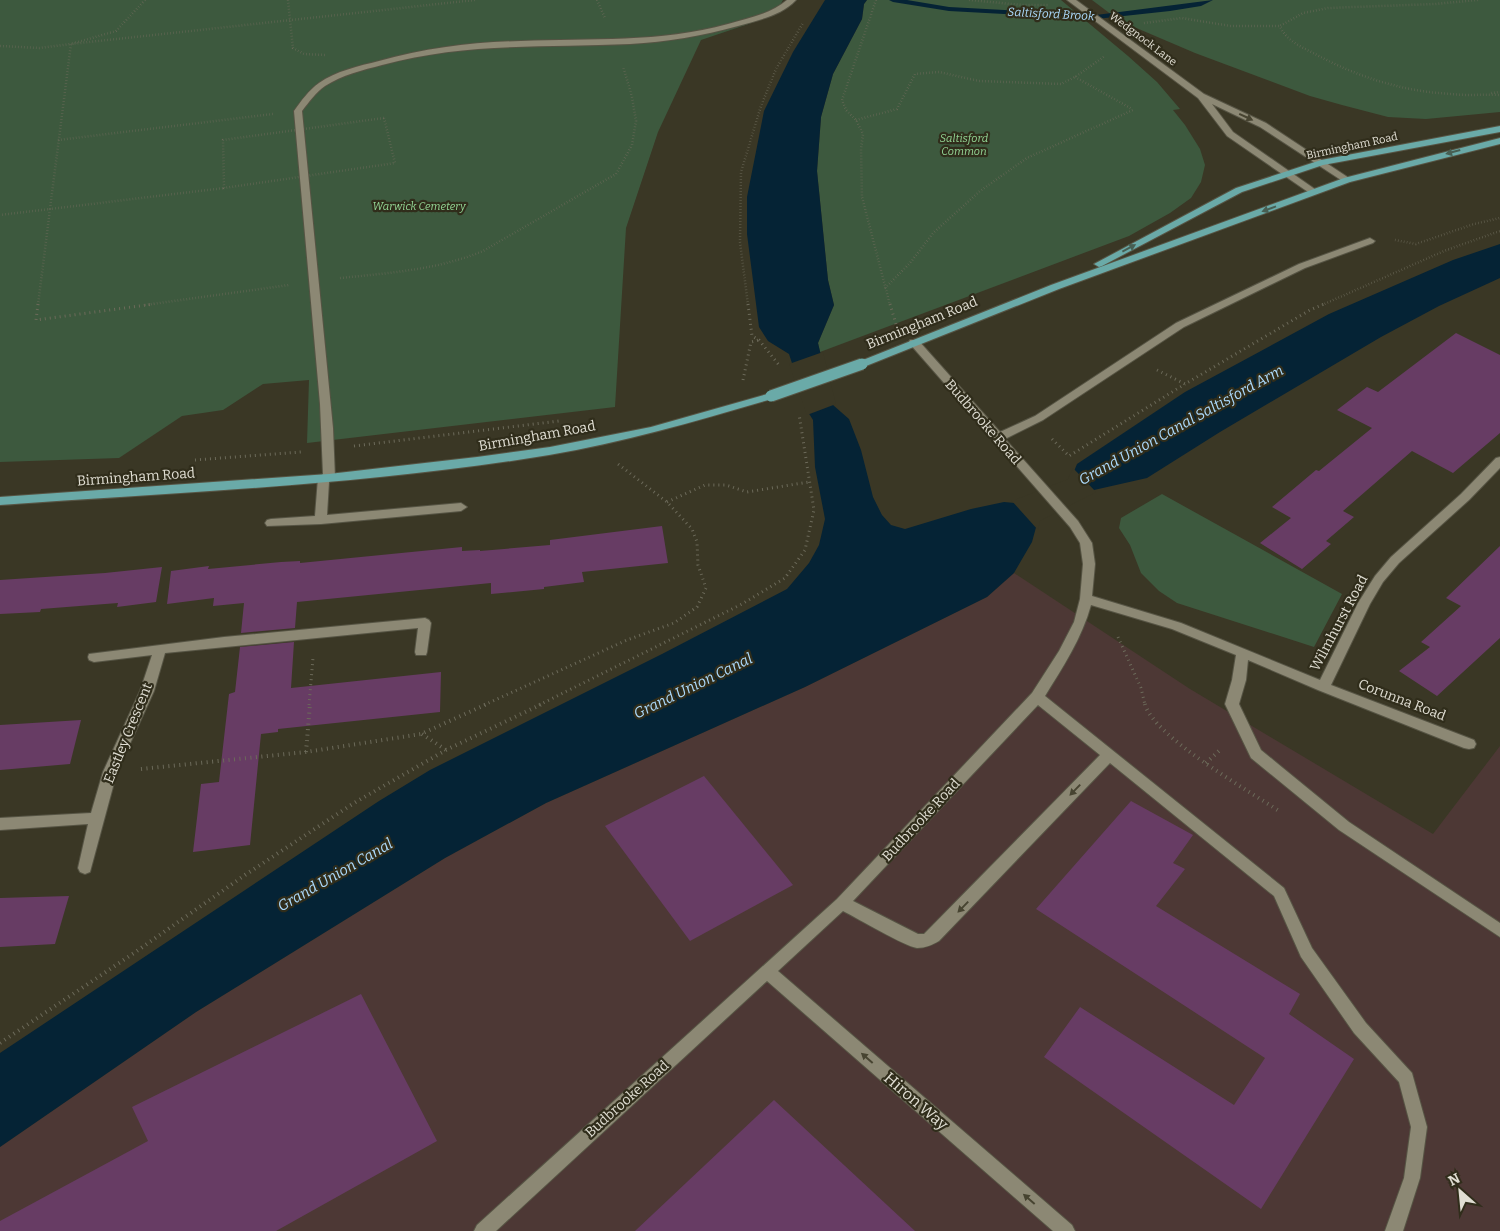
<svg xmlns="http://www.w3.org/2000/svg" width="1500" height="1231" font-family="Bitter,serif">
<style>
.industrial{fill:#4d3835}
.green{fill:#3d593e}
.water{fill:#052335}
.pier{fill:#3a3725}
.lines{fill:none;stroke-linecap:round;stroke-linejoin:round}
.stream{fill:#052335;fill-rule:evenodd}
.building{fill:#673c64}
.minor-casing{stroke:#565444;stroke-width:2}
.major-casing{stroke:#565444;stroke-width:2}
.path-far2{stroke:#6c6a5a;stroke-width:2.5;stroke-dasharray:0.5 2.5;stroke-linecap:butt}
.path-far1{stroke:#6c6a5a;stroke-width:3;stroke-dasharray:1 4;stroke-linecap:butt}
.path{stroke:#6c6a5a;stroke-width:4;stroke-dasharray:1 4.5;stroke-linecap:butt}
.minor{fill:#8c8874;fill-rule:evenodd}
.major{fill:#6aaaa8;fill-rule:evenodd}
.major-bridge-casing{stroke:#565444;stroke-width:13;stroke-linecap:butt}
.major-bridge{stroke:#6aaaa8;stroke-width:11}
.oneway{fill:#474431}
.oneway2{fill:#475f53}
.labels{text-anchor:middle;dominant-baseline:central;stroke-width:4.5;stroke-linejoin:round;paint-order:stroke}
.far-street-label{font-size:11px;fill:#e0ded3;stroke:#302d1b}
.far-park-label{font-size:11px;font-style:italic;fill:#93d695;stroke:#302d1b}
.far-water-label{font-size:12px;font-style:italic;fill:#abd9fb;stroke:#302d1b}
.street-label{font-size:14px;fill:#e0ded3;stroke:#302d1b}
.water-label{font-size:15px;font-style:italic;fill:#abd9fb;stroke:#302d1b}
.near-street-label{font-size:16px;fill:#e0ded3;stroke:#302d1b}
</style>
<rect width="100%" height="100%" fill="#3a3725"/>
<path class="industrial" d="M1014 573 1190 689 1433 834 1500 746V1231H0V1147L196 1012 445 858 546 803 805 687 987 597Z"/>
<g class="green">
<path d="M0 0H783L775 15 701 40 658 132 626 228 615 407 307 443 309 380 263 384 223 410 182 416 119 458 0 462Z"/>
<path d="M867 0H1061L1128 56 1157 82 1180 109 1173 110 1185 125 1200 149 1205 165 1201 182 1191 198 1170 213 1129 236 820 352 818 343 834 305 828 280 817 171 821 117 833 74 862 19 864 4Z"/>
<path d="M1092 0H1500V112L1426 119 1388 117 1342 105 1310 96 1195 53 1120 21Z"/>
<path d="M1162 494 1342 594 1314 647 1177 603 1159 591 1141 573 1130 545 1119 528 1121 518Z"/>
</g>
<path class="water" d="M825 0H867L864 4 862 19 833 74 821 117 817 171 828 280 834 305 818 343 833 405 849 419 861 450 873 497 882 515 891 525 905 529 971 509 1004 502 1015 503 1070 481 1077 464 1185 392 1329 314 1453 260 1500 244V278L1439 306 1381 337 1220 432 1147 478 1094 490 1038 520 1032 542 1014 573 987 597 805 687 546 803 445 858 196 1012 0 1147V1053L379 801 430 770 662 654 787 589 809 563 819 545 825 519 815 467 813 420 808 412 789 354 768 341 759 327 747 234V197L764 111 793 52Z"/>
<g class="pier">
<path d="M823 352 836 404 807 415 789 364Z"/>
<path d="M1073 468 1096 492 1040 521 1038 530 1011 500H1015L1068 479Z"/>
</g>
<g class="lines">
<path class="stream" d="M889 0H907L949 7 1096 15 1213 0 1201 6 1170 11 1096 19 949 11 893 2Z"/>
</g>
<g class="building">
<path d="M1456 333 1500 355V433L1453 473 1412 451 1343 511 1354 517 1326 541 1331 544 1302 569 1260 543 1291 518 1272 507 1316 470 1319 471 1372 428 1337 410 1367 387 1378 392Z"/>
<path d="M662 526 668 563 582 572 584 582 544 587V589L491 594V583L297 602 295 628 241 633 244 603 213 606 214 598 167 604 171 571 209 566 208 569 281 562 300 561V563L462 547V551L480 550V551L550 545V540Z"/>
<path d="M1500 546V638L1437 696 1399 671 1430 647 1421 642 1461 606 1446 598Z"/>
<path d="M162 567 156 602 117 607 118 603 41 609 40 612 0 614V580L105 573Z"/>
<path d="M294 642 291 688 441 672 440 712 278 729V732L261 734 250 845 193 852 201 784 219 782 229 694 235 692 240 647Z"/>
<path d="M81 720 70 764 0 770V725Z"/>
<path d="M704 776 793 885 690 941 605 826Z"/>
<path d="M1131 801 1193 835 1173 863 1185 869 1156 906 1300 994 1289 1014 1354 1059 1261 1209 1044 1057 1080 1007 1234 1105 1265 1058 1036 909Z"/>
<path d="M69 896 55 944 0 947V898Z"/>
<path d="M361 994 437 1141 276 1231H0V1221L148 1141 132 1107Z"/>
<path d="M774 1100 915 1231H635Z"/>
</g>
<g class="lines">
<g class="minor-casing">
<g id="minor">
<path d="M787 0H796C781 16 758 20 738 26 702 36 667 42 630 44 544 48 466 42 382 65 363 70 342 75 325 86 316 92 309 102 302 111L333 428 335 478 329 482 327 515 461 503 467 507 461 511 321 524 267 526 265 523 267 520 271 519 315 516 318 478 323 474 320 404 294 111C301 101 309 90 319 83 336 71 359 66 379 61 426 48 473 42 521 41 591 38 660 43 728 24 748 18 771 14 787 0Z"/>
<path d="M1067 0H1076L1204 94 1266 123 1352 180 1350 182H1344L1260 127 1212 104 1233 132 1319 192 1317 194H1311L1227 136 1198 98Z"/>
<path d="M1370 238 1375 241 1373 243 1305 268 1184 327 1043 420 1005 439 1078 521 1092 543 1095 564 1092 596 1181 623 1320 680 1358 603 1375 576 1391 557 1461 494 1496 458 1500 457V468L1469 500 1399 563 1383 582 1370 604 1331 685 1474 740 1476 744 1474 748 1469 749 1464 748 1318 690 1248 660 1246 680 1239 704 1261 750 1349 822 1500 923V937L1339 830 1251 758 1225 704 1232 680 1236 655 1172 629 1091 605C1082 638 1063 667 1045 696L1284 888 1312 948 1366 1023 1412 1073 1427 1127 1420 1178 1403 1231H1385L1404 1178 1411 1127 1399 1082 1354 1033 1301 957 1274 896 1110 763 939 941C932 945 926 948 917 948 904 946 859 919 843 911L778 971 1072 1225 1075 1231H1053L767 981 496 1231H474L477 1225 837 899 1032 693 1059 651 1074 622 1080 599 1083 564 1080 543 1070 527 910 344 909 342 910 340H918L1000 432 1035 416 1176 323 1299 264ZM1038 705 1100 755 924 934H918L853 901Z"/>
<path d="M425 618 429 620 431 623 427 652 426 655H416L415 652 418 628 165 653 154 691 117 772 90 872 85 874 80 872 78 868 88 824 0 830V818L91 813 103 772 140 691 152 655 94 662 89 660 88 657 89 654 224 637Z"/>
</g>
</g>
<g class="major-casing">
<g id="major">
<path d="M1500 126V132L1323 165 1242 192 1102 266 1099 267 1094 264 1236 188 1321 160Z"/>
<path d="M1500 138V144L1350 182 1059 289 866 366 862 367 857 364 858 362 1051 285 1344 178Z"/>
<path d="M771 393 776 396 775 398C700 420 626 442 549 455 368 485 183 492 0 505V497L329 474 477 457 550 447 651 427Z"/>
</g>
</g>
<g class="path-far2">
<path d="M145 0 116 31 71 44 475 0"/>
<path d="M288 0 293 48 304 54 325 55"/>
<path d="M597 0 605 18"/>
<path d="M876 0 842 100 846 110 856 120 863 134 861 149 862 197 890 305"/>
<path d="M969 0 1022 5H1048"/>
<path d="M1478 0 1435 4 1328 8 1303 13 1280 26C1286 41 1302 47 1315 54 1358 77 1401 91 1450 94 1467 96 1483 94 1500 95"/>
<path d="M1144 23 1182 18 1230 26H1280"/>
<path d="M0 46 39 48 71 44 50 209 0 215"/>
<path d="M1075 77 1132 109"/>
<path d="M1491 93 1500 92"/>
<path d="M384 118 395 163 224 188 223 140Z"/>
<path d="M856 120 897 109 915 74 939 72 979 81 1061 84 1075 77 1105 56"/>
<path d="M58 140 273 114"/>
<path d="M1395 240 1416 244 1474 224 1500 218"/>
<path d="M340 278C389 273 437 270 483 251L616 174 632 145 636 121 632 97 623 66"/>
<path d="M885 288 910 263 934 232 980 191 1027 158 1133 110"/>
<path d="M38 305 50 209 224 188"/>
<path d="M145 305 289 285"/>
<path d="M748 305 740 242 741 172 761 106 776 69 803 23"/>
<path d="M1322 305 1444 251 1500 231"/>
</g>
<g class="path-far1">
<path d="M38 304 36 320 154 304"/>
<path d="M748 304 752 336 759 340 779 365"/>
<path d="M890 304 896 324"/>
<path d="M1157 370 1185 384 1310 310 1324 304"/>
<path d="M743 380 751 342 759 340"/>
<path d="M1052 439 1069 456 1185 384"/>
<path d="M354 446 559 421"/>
<path d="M195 460 301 452"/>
<path d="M667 502 705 485H726L747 492 809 482"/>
<path d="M1118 637 1141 688 1145 705"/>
<path d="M309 705 313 658"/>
<path d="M484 705 627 640 674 623 697 607 706 588 698 565 697 542 692 529 667 502 618 464"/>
<path d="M539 705 742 604 785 578 805 550 814 510 799 414"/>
</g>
<g class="path">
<path d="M1145 704C1153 736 1249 791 1279 811"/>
<path d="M422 734 446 750"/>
<path d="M306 752 310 704"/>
<path d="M1206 763 1222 748"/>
<path d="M141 769 306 752 421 734 487 704"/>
<path d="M0 1043 134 953 245 875 354 803 446 750 542 704"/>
</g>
<use href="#minor" class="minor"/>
<use href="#major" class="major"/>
<g class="major-bridge-casing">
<path id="major-bridge" d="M771 396 862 364"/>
</g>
<use href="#major-bridge" class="major-bridge"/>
</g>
<defs><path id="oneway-solid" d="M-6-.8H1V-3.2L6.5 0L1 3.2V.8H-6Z" transform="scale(1.25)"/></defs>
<g class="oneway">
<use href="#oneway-solid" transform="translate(1246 117) rotate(25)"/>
<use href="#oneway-solid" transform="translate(1075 790) rotate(134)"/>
<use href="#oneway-solid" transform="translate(963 907) rotate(134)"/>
<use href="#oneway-solid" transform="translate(867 1058) rotate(-139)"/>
<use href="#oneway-solid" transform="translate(1029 1199) rotate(-139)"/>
</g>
<g class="oneway2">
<use href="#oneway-solid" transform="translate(1453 152) rotate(165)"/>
<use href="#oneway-solid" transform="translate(1269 209) rotate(160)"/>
<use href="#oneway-solid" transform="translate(1129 248) rotate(-28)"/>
</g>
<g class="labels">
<g class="far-street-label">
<text transform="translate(1143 39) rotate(37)">Wedgnock Lane</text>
<text transform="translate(1352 146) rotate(-12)">Birmingham Road</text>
</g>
<g class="far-park-label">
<text x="964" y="138">Saltisford<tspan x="964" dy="13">Common</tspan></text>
<text x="419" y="206">Warwick Cemetery</text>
</g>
<g class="far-water-label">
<text transform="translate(1051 14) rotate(3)">Saltisford Brook</text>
</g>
<g class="street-label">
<text transform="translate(922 323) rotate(-22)">Birmingham Road</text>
<text transform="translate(983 422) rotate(49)">Budbrooke Road</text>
<text transform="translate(537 436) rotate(-10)">Birmingham Road</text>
<text transform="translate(136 477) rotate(-4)">Birmingham Road</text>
<text transform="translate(1339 623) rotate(-62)">Wilmhurst Road</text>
<text transform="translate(1402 700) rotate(21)">Corunna Road</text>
<text transform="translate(128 733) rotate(-68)">Eastley Crescent</text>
<text transform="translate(921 820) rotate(-47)">Budbrooke Road</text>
<text transform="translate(627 1099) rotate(-42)">Budbrooke Road</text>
</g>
<g class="water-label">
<text transform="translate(1181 425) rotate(-29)">Grand Union Canal Saltisford Arm</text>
<text transform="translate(693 686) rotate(-26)">Grand Union Canal</text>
<text transform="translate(335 875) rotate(-30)">Grand Union Canal</text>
</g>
<g class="near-street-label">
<text transform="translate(916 1101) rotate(41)">Hiron Way</text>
</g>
</g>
<g transform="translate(1460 1191) rotate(333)" stroke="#302d1b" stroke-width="4" paint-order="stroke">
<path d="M0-4L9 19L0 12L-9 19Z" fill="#e0ded3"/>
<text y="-8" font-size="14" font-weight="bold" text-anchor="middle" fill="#e0ded3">N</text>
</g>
</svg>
